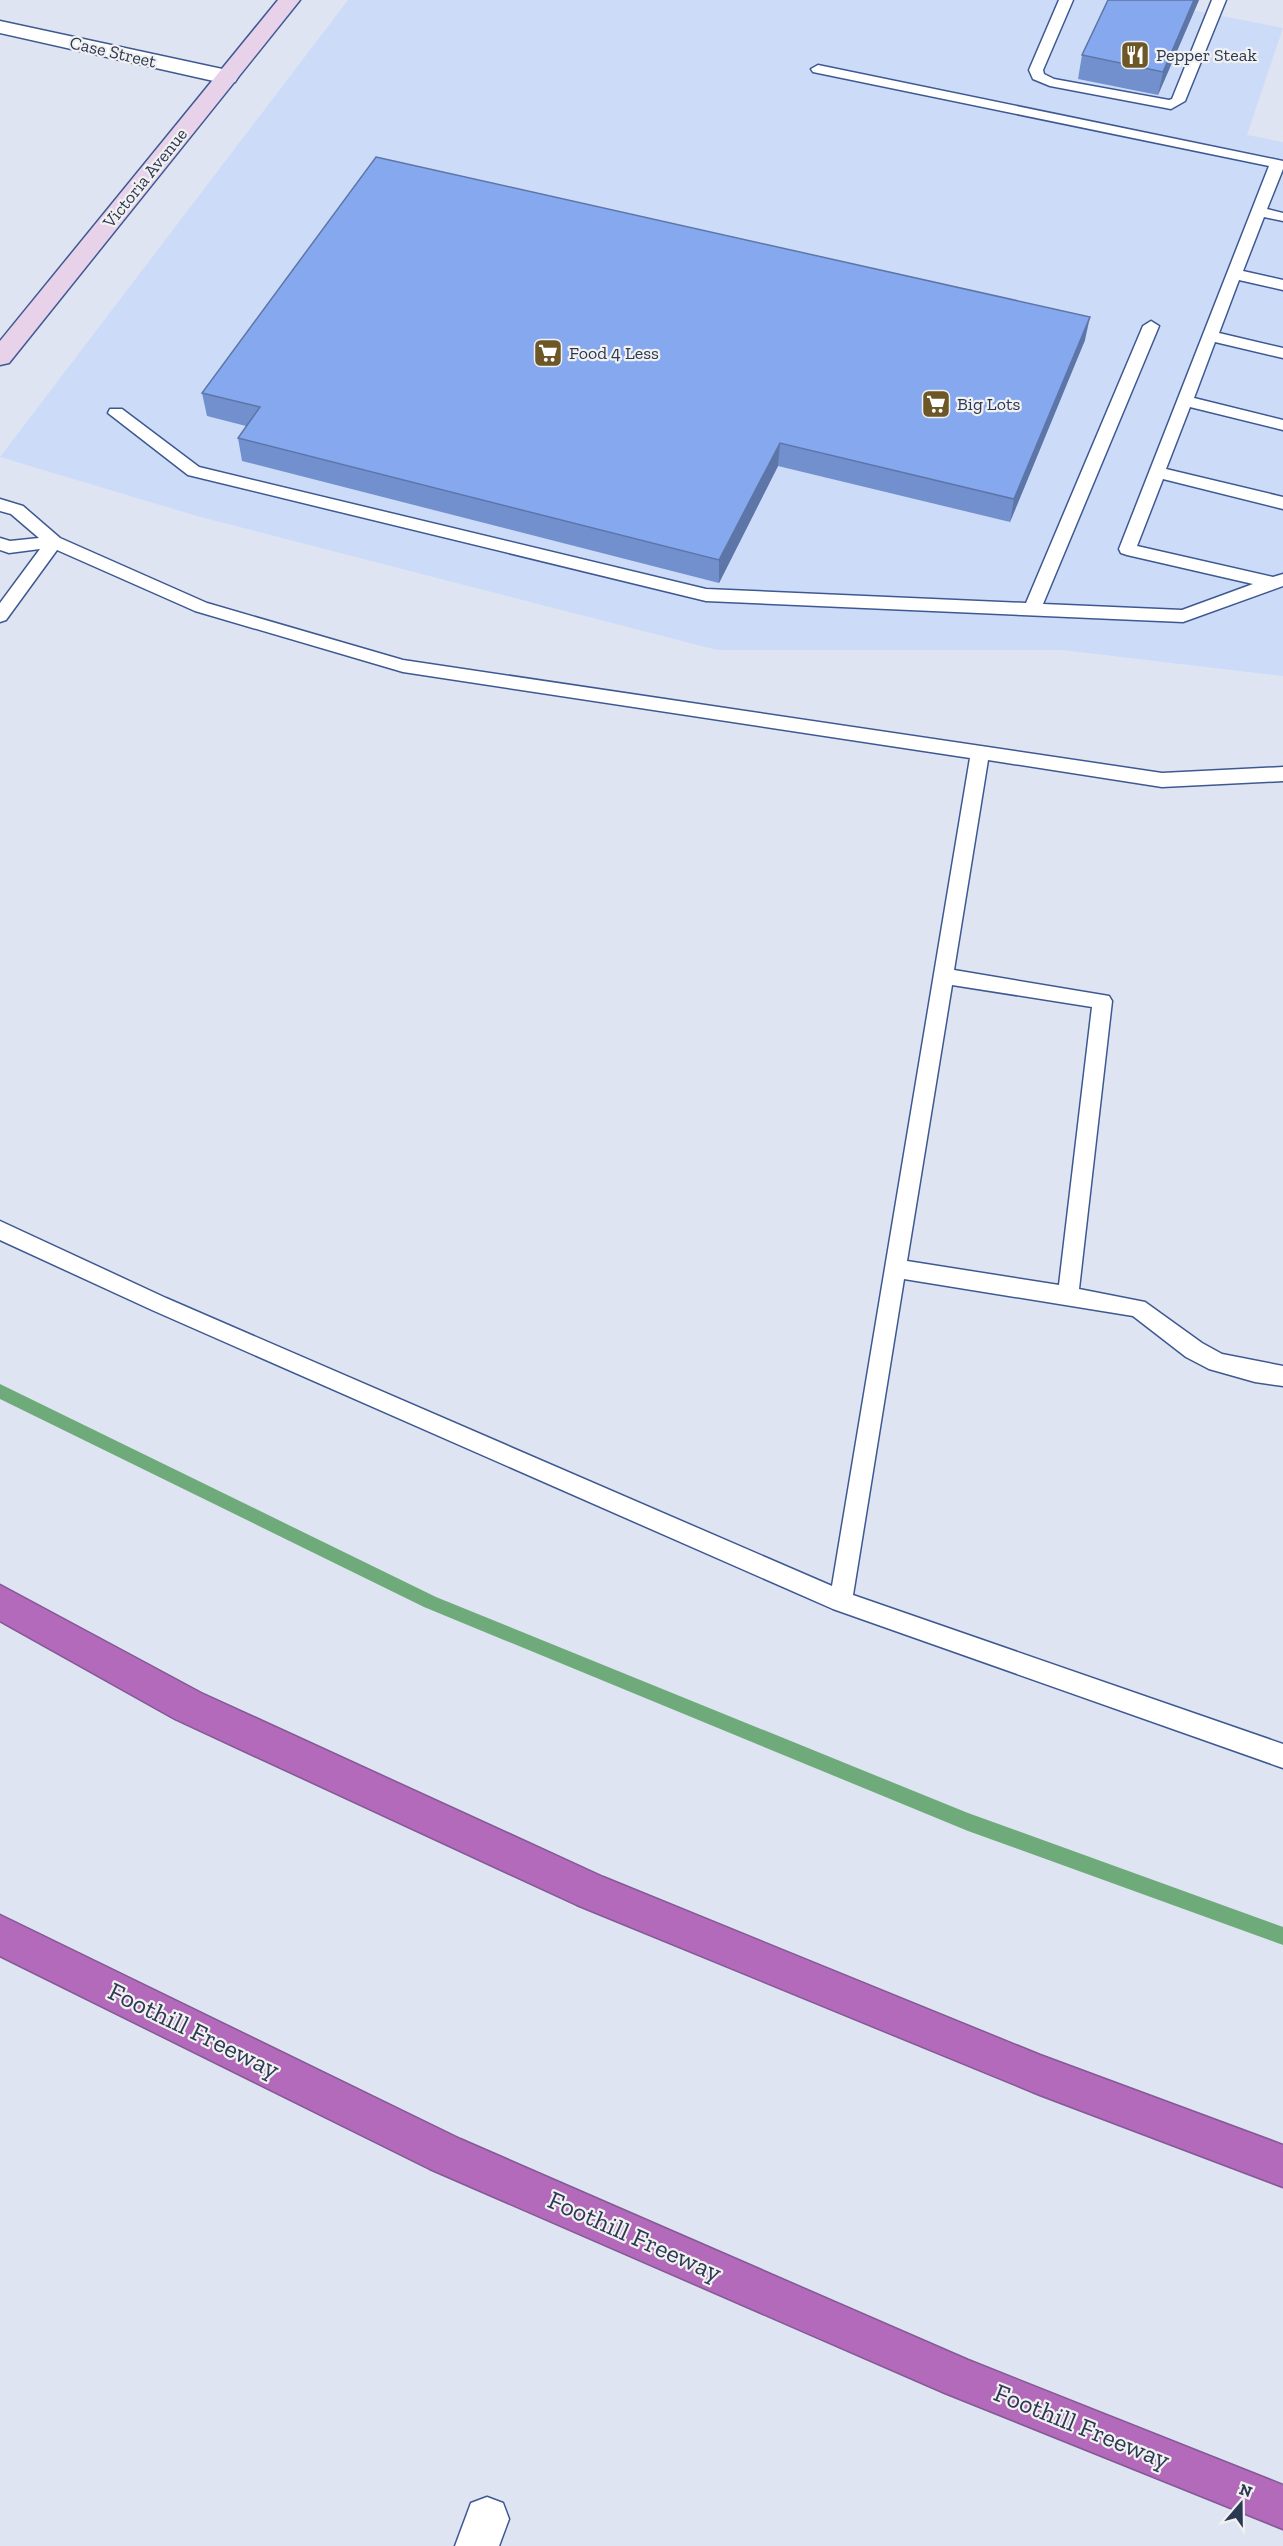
<svg xmlns="http://www.w3.org/2000/svg" width="1283" height="2546" font-family="'Zilla Slab',serif">
<style>
.built{fill:#ccdbf8}
.lines{fill:none;stroke-linecap:round;stroke-linejoin:round}
.stream{fill:#6fab7a;fill-rule:evenodd}
.lane-casing{stroke:#3e5992;stroke-width:3}
.street-casing{stroke:#3e5992;stroke-width:3}
.secondary-casing{stroke:#3e5992;stroke-width:3}
.highway-casing{stroke:#845996;stroke-width:3}
.lane{fill:#fff;fill-rule:evenodd}
.street{fill:#fff;fill-rule:evenodd}
.secondary{fill:#e8d2ea;fill-rule:evenodd}
.highway{fill:#b36aba;fill-rule:evenodd}
.wall{fill:#7290ce}
.shaded-wall{fill:#5d76a7}
.building{fill:#85a8ef;stroke:#5d76a7;stroke-width:1.5}
.labels{text-anchor:middle;dominant-baseline:central;stroke-width:4.5;stroke-linejoin:round;paint-order:stroke}
.far-street-label{font-size:18px;fill:#2c3953;stroke:#f1f1f1}
.far-poi-label{font-size:18px;fill:#2c3953;stroke:#f1f1f1;text-anchor:start}
.near-street-label{font-size:26px;fill:#2c3953;stroke:#f1f1f1}
</style>
<rect width="100%" height="100%" fill="#dee4f2"/>
<path class="built" d="M348 0H1139L1283 28 1247 135 1283 142V676L1062 650H717L197 516 0 457Z"/>
<g class="lines">
<path class="stream" d="M0 1384 436 1597 968 1813 1283 1927V1945L968 1831 424 1607 0 1399Z"/>
<g class="lane-casing">
<g id="lane">
<path d="M1059 0H1073L1043 70 1044 74 1054 79 1169 100 1172 99 1212 0H1226L1185 101 1171 109 1050 86 1033 79 1029 70Z"/>
<path d="M818 65 1283 161V169L1267 209 1283 213V221L1264 217 1243 271 1283 280V290L1239 280 1219 333 1283 348V358L1215 342 1194 398 1283 420V430L1190 407 1166 469 1283 497V509L1163 479 1137 546 1273 577 1283 574V586L1183 622 706 601 188 475 108 413 110 409H122L199 467 706 589 1026 603 1143 326 1151 321 1159 326 1043 604 1182 610 1253 584 1127 555 1121 553 1119 549 1269 166 813 72 811 69Z"/>
<path d="M0 499 23 506 60 538 207 603 403 660 1162 773 1283 767V781L1162 787 988 760 954 970 1109 996 1112 1001 1079 1289 1145 1302 1202 1343 1222 1354 1283 1366V1386L1255 1382 1209 1369 1186 1357 1133 1316 904 1279 853 1595 1283 1744V1768L833 1609 152 1310 0 1240V1221L166 1298 832 1586 970 758 403 672 195 611 57 550 6 620 0 622V603L40 549 9 553 0 550V538L10 541 39 538 11 514 0 511ZM952 985 1092 1007 1059 1285 907 1261Z"/>
</g>
</g>
<g class="street-casing">
<g id="street">
<path d="M0 21 227 70 235 72 238 77 235 82 227 84 0 33Z"/>
<path d="M487 2497 503 2503 509 2519 499 2546H455L471 2503Z"/>
</g>
</g>
<g class="secondary-casing">
<path id="secondary" d="M278 0H300L9 363 0 365V341Z"/>
</g>
<g class="highway-casing">
<g id="highway">
<path d="M0 1585 201 1693 603 1877 1040 2055 1283 2145V2187L1040 2095 577 1905 175 1719 0 1621Z"/>
<path d="M0 1915 460 2139 968 2360 1283 2485V2529L945 2393 430 2169 0 1956Z"/>
</g>
</g>
<use href="#lane" class="lane"/>
<use href="#street" class="street"/>
<use href="#secondary" class="secondary"/>
<use href="#highway" class="highway"/>
</g>
<g class="wall">
<path d="M1108 0H1199L1158 95 1078 79 1082 55Z"/>
<path d="M1085 340 1010 522 778 466 719 583 242 461 238 438 246 426 207 416 202 393Z"/>
</g>
<g class="shaded-wall">
<path d="M1194 0H1199L1158 95 1163 72Z"/>
<path d="M1090 317 1085 340 1010 522 1014 499Z"/>
<path d="M780 443 778 466 719 583V560Z"/>
</g>
<g class="building">
<path d="M1108 0H1194L1163 72 1082 55Z"/>
<path d="M376 157 1090 317 1014 499 780 443 719 560 238 438 260 407 202 393Z"/>
</g>
<defs>
<g id="restaurant-square" transform="scale(1.5)"><rect x="-9" y="-9" width="18" height="18" rx="4" fill="#6e5727" stroke="#f1f1f1"/><path d="M-5-6h1v4h1v-4h1v4h1v-4h1v5L-1.5 .5V6h-2V.5L-5-1ZM5-6V6H3V1.5H1.5Q1.5-4 5-6Z" fill="#fff"/></g>
<g id="supermarket-square" transform="scale(1.5)"><rect x="-9" y="-9" width="18" height="18" rx="4" fill="#6e5727" stroke="#f1f1f1"/><path d="M-6-5.5h2.5l.6 2H6L4.5 2H-2.5L-4.4-4H-6ZM-1.5 3.2a1.3 1.3 0 1 0 .1 0ZM3 3.2a1.3 1.3 0 1 0 .1 0Z" fill="#fff"/></g>
</defs>
<g fill-rule="evenodd">
<use href="#restaurant-square" x="1135" y="55"/>
<use href="#supermarket-square" x="548" y="353"/>
<use href="#supermarket-square" x="936" y="404"/>
</g>
<g class="labels">
<g class="far-street-label">
<text transform="translate(113 52) rotate(13)">Case Street</text>
<text transform="translate(145 178) rotate(-51)">Victoria Avenue</text>
</g>
<g class="far-poi-label">
<text x="1156" y="55">Pepper Steak</text>
<text x="569" y="353">Food 4 Less</text>
<text x="957" y="404">Big Lots</text>
</g>
<g class="near-street-label">
<text transform="translate(194 2030) rotate(26)">Foothill Freeway</text>
<text transform="translate(635 2236) rotate(24)">Foothill Freeway</text>
<text transform="translate(1082 2426) rotate(22)">Foothill Freeway</text>
</g>
</g>
<g transform="translate(1241 2504) rotate(20)" stroke="#f1f1f1" stroke-width="4.5" paint-order="stroke">
<path d="M0-4.5L10 22L0 15L-10 22Z" fill="#2c3953"/>
<text y="-9" font-size="16" font-weight="bold" text-anchor="middle" fill="#2c3953">N</text>
</g>
</svg>
